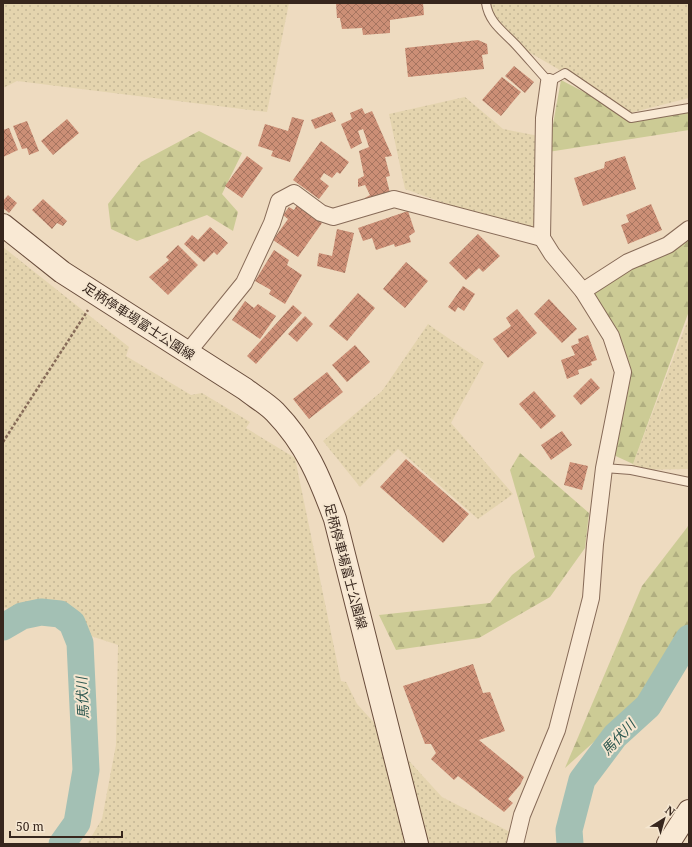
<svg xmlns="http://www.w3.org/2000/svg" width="692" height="847" font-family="'Noto Serif','Noto Sans JP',serif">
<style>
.farmland{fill:url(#farmland-dots)}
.forest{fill:url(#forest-firs)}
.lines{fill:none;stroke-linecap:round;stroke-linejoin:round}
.river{stroke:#a3c0b4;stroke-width:27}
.building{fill:url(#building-cross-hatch)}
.service-casing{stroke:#876b58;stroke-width:10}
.minor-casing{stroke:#876b58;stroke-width:18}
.secondary-casing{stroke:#694d3c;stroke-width:24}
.path{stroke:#876b58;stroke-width:2.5;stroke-dasharray:3 2;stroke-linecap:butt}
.service{stroke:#f9e9d4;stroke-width:8}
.minor{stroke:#f9e9d4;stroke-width:16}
.secondary{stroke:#f9e9d4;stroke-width:22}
.labels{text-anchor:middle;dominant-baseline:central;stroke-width:4;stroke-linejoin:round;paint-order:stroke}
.street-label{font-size:13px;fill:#37261d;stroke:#f5e6d0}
.water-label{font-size:14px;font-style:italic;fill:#2c574f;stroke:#f5e6d0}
</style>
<defs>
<pattern id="farmland-dots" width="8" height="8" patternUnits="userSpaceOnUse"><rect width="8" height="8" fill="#e4d4ae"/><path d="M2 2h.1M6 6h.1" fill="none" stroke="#c4b695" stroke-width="1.8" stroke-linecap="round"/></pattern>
<pattern id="forest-firs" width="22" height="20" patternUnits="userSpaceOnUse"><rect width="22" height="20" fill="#cccb95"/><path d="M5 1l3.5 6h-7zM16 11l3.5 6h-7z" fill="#b0ae80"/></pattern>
<pattern id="building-cross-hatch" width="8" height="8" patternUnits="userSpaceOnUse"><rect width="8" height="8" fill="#cc8f76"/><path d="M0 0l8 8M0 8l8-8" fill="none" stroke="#a67560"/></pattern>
</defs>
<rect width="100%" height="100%" fill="#eedbc0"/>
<g class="farmland">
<path d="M3 3H289L267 112 17 81 3 88Z"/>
<path d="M490 3H689V98L626 114 565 73 496 33Z"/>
<path d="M465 97 503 129 544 137 532 235 405 189 389 114Z"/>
<path d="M3 247 129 347 126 356 191 395 202 393 250 422 246 428 295 458 341 681 346 682 357 704 442 797 514 834 519 844H87L102 819 116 745 118 645 3 607Z"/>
<path d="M689 317V469L631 470 633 464Z"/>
<path d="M428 324 484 363 451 423 513 494 478 519 398 449 360 487 323 441 382 391Z"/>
</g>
<g class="forest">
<path d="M561 80 626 114 689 108V130L548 152Z"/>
<path d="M199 131 242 153 222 194 238 212 233 231 207 215 137 241 111 229 108 204 141 162Z"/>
<path d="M689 226V311L633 464 607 452 623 352 591 286Z"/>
<path d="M520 453 589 513 585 548 550 597 479 638 396 650 379 615 490 603 512 575 535 557 510 470Z"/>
<path d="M689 525V656L565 768 642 586Z"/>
</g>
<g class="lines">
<g class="river">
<path d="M3 627 22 616 41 612 60 614 72 623 80 643 86 770 77 823 62 844"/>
<path d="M570 844 569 830 582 780 615 736 648 706 689 638"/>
</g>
</g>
<g class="building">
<path d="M336 3H423L424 15 390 20V33L363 35 362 28 342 29 340 18H337Z"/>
<path d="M478 40 487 44 488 54 482 55 484 69 408 77 405 48Z"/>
<path d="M514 66 534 82 525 93 505 76Z"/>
<path d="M502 77 521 92 501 116 482 100Z"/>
<path d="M362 108 365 114 372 111 392 156 385 157 390 176 386 177 391 197 366 203 365 198 370 195 365 185 358 187V179L364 176 359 151 369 147 363 129 358 131 362 143 351 149 341 124 352 119 350 113Z"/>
<path d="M332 112 336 121 315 129 311 120Z"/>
<path d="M292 117 304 120 290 162 271 156 273 151 258 146 265 124 288 131Z"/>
<path d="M67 119 79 133 53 155 41 141Z"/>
<path d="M27 121 39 151 29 155 27 148 22 149 13 126Z"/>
<path d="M9 128 18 150 3 157V130Z"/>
<path d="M321 141 349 162 340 174 337 172 332 178 324 173 320 179 329 186 319 199 293 180Z"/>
<path d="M247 156 263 168 242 198 225 186Z"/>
<path d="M625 156 636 189 583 206 574 178 604 168 605 162Z"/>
<path d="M8 195 17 203 9 213 3 208V201Z"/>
<path d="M43 199 67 221 63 226 57 223 52 229 32 210Z"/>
<path d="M651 204 662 230 628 244 621 225 629 222 626 215Z"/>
<path d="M297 205 322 223 298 257 273 240 288 219 283 215 289 207 294 210Z"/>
<path d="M408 211 415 232 409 236 411 242 395 247 394 244 376 250 372 238 363 241 358 228Z"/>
<path d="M210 227 228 243 217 255 214 252 204 262 184 244 192 235 198 240Z"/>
<path d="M337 229 354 233 345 273 317 266 319 253 332 256Z"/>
<path d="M478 234 500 256 483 272 479 268 466 280 449 263Z"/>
<path d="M178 245 198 265 168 295 149 277 169 260 166 257Z"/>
<path d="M274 250 289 260 287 265 302 275 285 304 269 294 271 290 255 281Z"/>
<path d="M406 262 428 281 405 308 383 289Z"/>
<path d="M463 286 475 294 464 311 458 307 455 312 448 307Z"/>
<path d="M358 293 375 308 347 341 329 326Z"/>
<path d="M549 299 577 329 562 343 534 314Z"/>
<path d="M245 301 254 308 258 304 276 316 260 339 232 320Z"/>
<path d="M293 305 302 313 256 364 247 356Z"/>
<path d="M517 309 537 333 508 358 493 339 511 326 506 318Z"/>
<path d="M305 316 313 324 297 342 288 334Z"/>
<path d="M588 335 597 360 591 362 592 365 578 370 579 374 567 379 561 360 575 355 571 346 579 343 578 339Z"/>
<path d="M355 345 370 362 347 382 332 365Z"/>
<path d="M327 372 343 392 309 419 293 399Z"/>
<path d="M591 378 600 388 581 405 573 396Z"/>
<path d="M534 391 556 416 541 429 519 404Z"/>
<path d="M562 431 572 445 551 460 541 445Z"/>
<path d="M406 459 469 514 443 543 380 487Z"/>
<path d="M570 462 588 466 582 490 564 485Z"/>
<path d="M473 664 483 693 490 692 505 731 479 740 524 777 520 785 508 799 513 803 504 812 458 776 454 780 431 759 436 753 431 744H425L403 686Z"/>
</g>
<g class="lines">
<g class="service-casing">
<g id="service">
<path d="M486 3C489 23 503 31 516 45 527 57 538 70 549 82L565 73 631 118 689 108"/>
<path d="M604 468 631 470 689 482"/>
</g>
</g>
<g class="minor-casing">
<g id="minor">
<path d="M583 291 628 262 668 245 689 229"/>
<path d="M188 352 244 283 272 223 279 201 294 193 321 213 333 217 394 199 542 238"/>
<path d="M515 844 522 815 557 730 591 598 595 544 604 468 623 372 611 336 583 291 552 254 542 238 544 118 549 82"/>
</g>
</g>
<g class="secondary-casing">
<g id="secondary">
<path d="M3 225 62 272 245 389C255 397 266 403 275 412 306 444 320 478 335 519L417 844"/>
<path d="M668 844 689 811"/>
</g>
</g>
<path class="path" d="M3 442 88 310"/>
<use href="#service" class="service"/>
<use href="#minor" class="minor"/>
<use href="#secondary" class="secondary"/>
</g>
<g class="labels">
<g class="street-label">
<text transform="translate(139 321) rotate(33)">足柄停車場富士公園線</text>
<text transform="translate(346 566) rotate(75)">足柄停車場富士公園線</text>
</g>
<g class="water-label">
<text transform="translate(82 698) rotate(-93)">馬伏川</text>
<text transform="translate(618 737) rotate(-47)">馬伏川</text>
</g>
</g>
<rect width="692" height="847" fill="none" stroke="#37261d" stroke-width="8"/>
<g transform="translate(664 819) rotate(37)" stroke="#f5e6d0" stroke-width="3" paint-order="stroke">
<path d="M0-3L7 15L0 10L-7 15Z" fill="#37261d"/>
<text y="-6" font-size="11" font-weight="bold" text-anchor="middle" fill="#37261d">N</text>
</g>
<path d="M10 831v6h112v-6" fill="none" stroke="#37261d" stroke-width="2"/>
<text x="16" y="831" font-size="12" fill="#37261d" stroke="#f5e6d0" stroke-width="3" paint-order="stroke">50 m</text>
</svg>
